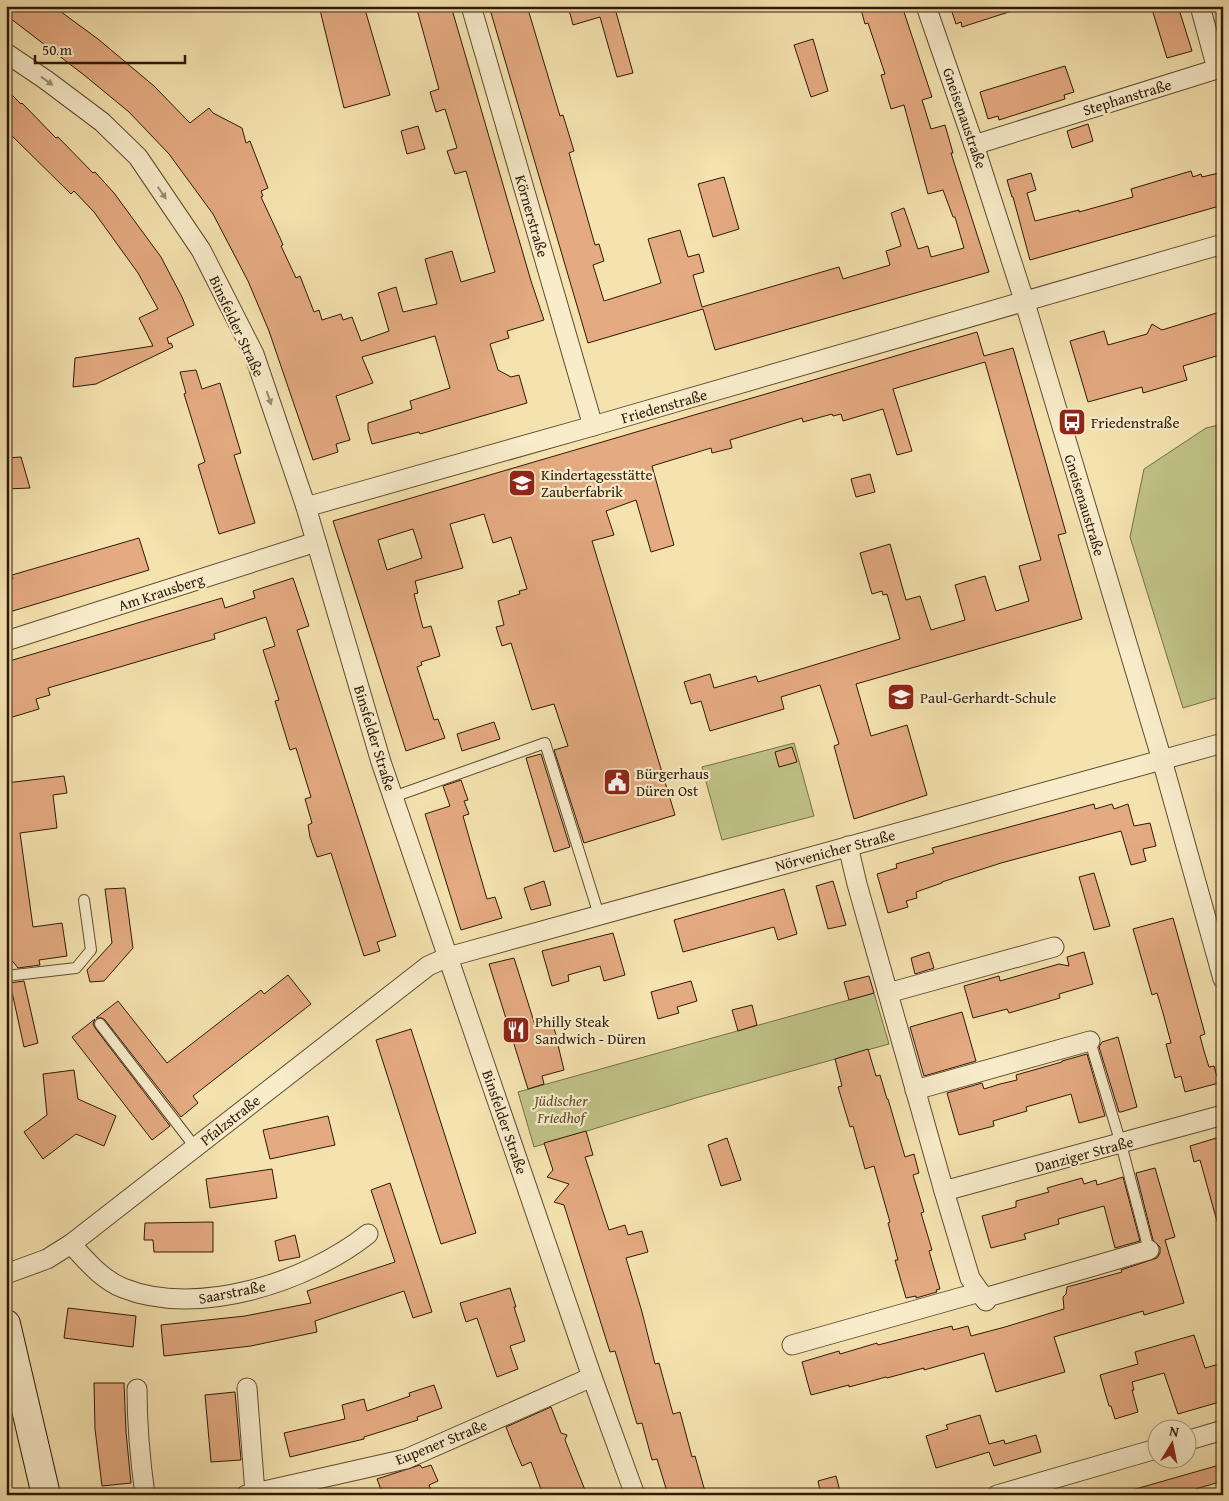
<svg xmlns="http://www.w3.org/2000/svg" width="1229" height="1501" font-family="'Gentium Book Plus',serif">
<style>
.green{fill:#c0c287;stroke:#776e46}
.building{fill:#e4aa81;stroke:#2e1906;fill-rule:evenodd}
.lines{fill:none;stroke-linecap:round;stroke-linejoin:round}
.lane-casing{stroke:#604b30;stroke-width:12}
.street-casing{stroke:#604b30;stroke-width:21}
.secondary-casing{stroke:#2e1906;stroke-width:30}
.lane{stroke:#f8eccb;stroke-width:10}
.street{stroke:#f8eccb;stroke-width:19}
.secondary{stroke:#f8eccb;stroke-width:28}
.oneway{fill:#9d8d72}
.labels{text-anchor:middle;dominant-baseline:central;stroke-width:4.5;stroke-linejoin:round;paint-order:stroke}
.street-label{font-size:15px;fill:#2e1906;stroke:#f8eccb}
.poi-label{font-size:15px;fill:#2e1906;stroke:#f8eccb;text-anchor:start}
.park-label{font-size:15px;font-style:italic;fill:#5a4c2d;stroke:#f8eccb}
</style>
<rect width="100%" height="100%" fill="#f4e2af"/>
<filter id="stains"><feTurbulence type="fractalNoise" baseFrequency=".004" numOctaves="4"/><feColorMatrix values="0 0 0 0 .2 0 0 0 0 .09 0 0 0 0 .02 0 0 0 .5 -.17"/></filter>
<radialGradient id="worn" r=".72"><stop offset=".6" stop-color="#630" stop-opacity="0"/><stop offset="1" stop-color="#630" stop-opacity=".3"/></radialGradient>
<g class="green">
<path d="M1223 424V696L1183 708 1130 537 1144 469 1206 428Z"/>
<path d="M794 743 814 816 722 840 702 767Z"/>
<path d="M874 993 889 1044 699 1097 534 1147 518 1092Z"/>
</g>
<g class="building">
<path d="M6 6H53L98 39 154 86 190 123 209 108 213 113 242 128 246 143 250 141 268 188 261 191 263 196 261 197 281 240 283 245 281 246 296 278 300 276 314 312 319 310 322 320 341 314 343 320 352 317 361 341 389 331 378 293 396 287 403 312 437 304 425 259 452 251 461 282 495 272 466 171 455 174 447 151 457 148 445 109 436 112 430 92 439 89 416 6H451L531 281 544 320 507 331 509 338 490 344 498 370 511 377 519 375 527 403 420 434 419 432 372 444 368 430V423L412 409 410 401 450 388 435 336 362 357 373 383 336 396 350 440 336 444 338 452 313 460 269 331 248 281 213 214 169 154 129 112 84 75 6 15Z"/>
<path d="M319 6H364L390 95 344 108Z"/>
<path d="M489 6H527L560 116 563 115 574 151 569 153 595 245 599 244 604 261 593 265 604 301 661 283 648 239 680 230 688 257 699 254 704 272 693 275 702 307 839 267 843 279 890 265 886 251 901 246 891 213 904 208 918 249 928 246 931 257 964 248 955 217H953L943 190 928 194 904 105 891 109 881 75 885 74 868 23 865 24 860 6H907L903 9 932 97 922 100 931 129 945 125 953 153H951L989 272 715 350 703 309 588 343Z"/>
<path d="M568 6H621L622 10 616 12 633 73 617 77 600 17 573 25Z"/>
<path d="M950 6H1014L1015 10 962 27 961 22 956 24Z"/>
<path d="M1151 6H1178L1192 51 1167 58Z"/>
<path d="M813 39 828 91 811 97 794 45Z"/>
<path d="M1065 66 1074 92 1064 95 1065 99 999 120 998 116 988 119 980 92Z"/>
<path d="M6 89 21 104 22 103 56 138 58 137 93 173 95 172 114 193 161 257 182 297 194 325 167 338 169 344 171 343 173 347 96 384 73 387 75 358 153 346 139 318 158 309 138 273 94 212 74 191 71 194 6 130Z"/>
<path d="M1088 124 1093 141 1072 148 1067 131Z"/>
<path d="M418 126 425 149 407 154 401 131Z"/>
<path d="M1191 171 1193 177 1201 174 1202 177 1223 172V205L1030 260 1013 197H1012L1007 180 1031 173 1036 190 1027 193 1035 221 1079 210V212L1133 197 1131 189Z"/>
<path d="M724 177 739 229 713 237 698 184Z"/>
<path d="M1223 311V354L1183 366 1187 380 1143 393 1142 387 1088 402 1070 341 1104 331 1108 345 1147 334 1152 324 1162 330Z"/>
<path d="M977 332 984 356 1013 348 1066 533 1058 535 1082 619 856 684 871 736 907 725 927 795 854 819 834 746 839 744 820 685 781 697 784 709 710 731 701 701 691 704 684 682 710 674 714 688 756 676 758 682 900 639 887 594 883 595 882 591 872 594 860 553 890 544 906 600 920 596 931 630 965 620 955 585 985 576 996 611 1029 601 1019 566 1041 560 985 362 893 389 912 451 897 455 883 409 843 421 841 414 833 416 832 414 803 422 802 418 730 440 732 448 712 453 711 448 652 466 674 545 651 552 636 500 606 511 614 535 592 541 675 815 584 843 554 750 568 746 554 704 532 710 511 643 502 646 496 627 504 625 498 601 520 594 519 591 527 589 511 537 493 543 484 514 450 524 463 568 415 581 418 593 414 594 423 628 431 626 440 656 421 662 422 665 417 667 434 720 438 719 445 738 406 751 333 521ZM413 529 422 558 387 570 378 540Z"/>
<path d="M196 370 202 389 220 383 241 453 234 455 255 523 219 534 198 465 205 462 184 394 186 393 180 372Z"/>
<path d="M21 457 30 488 6 489V458Z"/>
<path d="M870 474 875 492 856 497 851 479Z"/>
<path d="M139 538 149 570 6 613V581L13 579 12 575Z"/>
<path d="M293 578 309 626 297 630 396 936 377 942 380 951 364 956 331 853 317 857 310 837 308 825 312 823 305 799 311 797 296 748 290 750 275 701 279 700 263 650 275 646 266 617 214 634 215 639 48 688 50 695 36 699 39 709 6 719V662L222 598 225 608 255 598 253 591Z"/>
<path d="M494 722 500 739 462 751 457 734Z"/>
<path d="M792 747 797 762 779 767 775 752Z"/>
<path d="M541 754 570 847 554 852 526 758Z"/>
<path d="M64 776 67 793 53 795 57 828 20 833 33 927 62 923 67 956 39 960 40 965 18 968 6 953V783Z"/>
<path d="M461 780 468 800 464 801 469 814 463 816 471 844 487 899 495 897 502 918 461 930 425 814 450 806 443 786Z"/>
<path d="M1094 804 1095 809 1112 804 1114 809 1128 804 1134 826 1150 823 1156 846 1143 849 1146 861 1131 865 1121 831 1001 863 942 882V883L916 892 917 898 906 901 908 907 888 913 877 874 897 868 896 864 934 853 932 848Z"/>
<path d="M1094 873 1110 926 1094 930 1079 877Z"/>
<path d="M544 881 551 905 531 910 524 888Z"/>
<path d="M833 881 846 925 828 929 816 886Z"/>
<path d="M125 888 133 948 104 981 90 982 87 970 112 943 105 889Z"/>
<path d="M784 889 797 934 778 940 774 927 683 952 674 920Z"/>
<path d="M1173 918 1205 1034 1200 1036 1204 1051 1209 1067 1214 1066 1219 1083 1185 1092 1181 1076 1175 1078 1166 1044 1171 1043 1163 1013 1157 993 1152 995 1133 929Z"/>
<path d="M613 933 625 975 604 981 600 966 568 975 569 981 552 986 542 951Z"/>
<path d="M929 952 934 968 915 974 911 958Z"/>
<path d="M1084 952 1093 984 1059 994 1060 998 1009 1013 1007 1009 973 1018 964 986 999 976 1000 981 1059 964 1069 966 1067 957Z"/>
<path d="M514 958 535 1025 545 1022 547 1027 553 1025 559 1045H558L564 1070 542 1076 544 1084 528 1089 489 964Z"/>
<path d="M288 975 311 1004 193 1096 198 1103 181 1117 105 1020 102 1018H96L118 1001 167 1063 261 990 264 994Z"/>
<path d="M869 976 874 993 849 1000 844 982Z"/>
<path d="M24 981 38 1043 24 1047 10 983Z"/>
<path d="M691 981 697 1001 677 1007 679 1013 658 1019 651 992Z"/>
<path d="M752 1005 757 1025 738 1031 732 1010Z"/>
<path d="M962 1012 976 1061 924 1076 910 1027Z"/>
<path d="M95 1019 93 1024 95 1028 170 1126 152 1140 72 1037Z"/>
<path d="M411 1029 476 1233 441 1244 376 1040Z"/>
<path d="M1118 1037 1137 1107 1121 1112H1119L1099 1047 1102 1042Z"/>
<path d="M868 1049 876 1076 880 1075 887 1099H888L905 1157 914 1154 919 1173 913 1175 924 1212 921 1213 932 1250 929 1251 940 1289 936 1290 937 1292 916 1298V1296L906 1298 895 1260H898L888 1223 890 1222 874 1166 865 1169 853 1126 850 1127 838 1087 842 1086 835 1059Z"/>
<path d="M1087 1054 1105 1116 1079 1123 1071 1094 1026 1107 1027 1111 993 1121 994 1126 959 1135 947 1093 982 1083 984 1089 1000 1084 1017 1080 1016 1075 1062 1062V1061Z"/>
<path d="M74 1070 78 1099 116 1116 104 1146 76 1134 43 1159 24 1132 47 1115 43 1074Z"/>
<path d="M328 1116 335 1145 270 1159 263 1130Z"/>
<path d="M586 1131 593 1155 585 1157 609 1230 625 1225 628 1235 642 1231 648 1252 626 1258 642 1312 655 1364 659 1363 673 1414 680 1412 692 1457 695 1456 706 1495H668L657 1459 652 1460 642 1423 637 1424 615 1351 610 1352 564 1205 554 1202 569 1184 547 1177 553 1170 544 1143Z"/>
<path d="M1223 1136V1224L1218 1225 1200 1160 1194 1162 1190 1146Z"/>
<path d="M727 1138 741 1180 721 1186 708 1145Z"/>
<path d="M1155 1168 1175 1237 1165 1240 1184 1303 1144 1315 1143 1311 1054 1337 1065 1372 996 1392 984 1353 924 1370V1368L887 1378 886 1377 849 1387V1385L811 1395 802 1362 839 1351 840 1354 877 1343 878 1345 952 1326 953 1330 968 1326 971 1336 1005 1327 1064 1309 1063 1297 1066 1294 1067 1287 1122 1272 1121 1270 1157 1258 1160 1253V1247L1153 1240 1136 1173Z"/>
<path d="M272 1169 277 1198 210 1208 206 1179Z"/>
<path d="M1123 1177 1140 1241 1115 1248 1104 1206 1058 1219 1059 1224 1024 1234 1026 1239 991 1248 982 1216 1016 1207V1201L1049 1192 1047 1188 1082 1178 1084 1184 1096 1180 1097 1185Z"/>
<path d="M390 1183 432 1312 413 1318 404 1291 315 1321 317 1332 251 1346 164 1356 161 1325 245 1316 311 1303 307 1291 395 1262 371 1190Z"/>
<path d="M213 1222V1252H154L153 1240H144L145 1223Z"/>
<path d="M295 1235 300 1257 279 1261 275 1241Z"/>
<path d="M510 1288 516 1307H514L525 1341 510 1346 518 1369 497 1377 477 1318 466 1322 460 1303Z"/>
<path d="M68 1308 136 1316 133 1347 64 1338Z"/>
<path d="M1194 1335 1205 1368 1223 1363V1401L1178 1414 1164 1373 1132 1382 1134 1390H1132L1138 1412 1115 1419 1111 1406H1109L1100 1375 1138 1364 1135 1352Z"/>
<path d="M94 1383H124L126 1432 131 1483 102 1486 95 1429Z"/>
<path d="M434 1385 442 1408 417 1417 418 1420 364 1437V1439L290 1457 284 1433 345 1419 342 1405 364 1399 367 1411 410 1396 409 1393Z"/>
<path d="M235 1392 241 1460 211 1462 205 1395Z"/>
<path d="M551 1407 561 1433 567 1435 565 1440 587 1495H543L531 1462 522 1466 513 1445 506 1427Z"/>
<path d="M980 1415 989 1444 1004 1440 1005 1444 1036 1435 1041 1452 994 1466 989 1452 936 1468 926 1436 948 1429 946 1425Z"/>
<path d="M1223 1464V1481L1175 1495H1132V1490Z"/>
<path d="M420 1465 422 1468 431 1465 438 1481 429 1485 431 1490 417 1495H383L377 1479Z"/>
<path d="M836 1476 841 1495H821L818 1481Z"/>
</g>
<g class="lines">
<g class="lane-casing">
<g id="lane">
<path d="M393 797 545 743 599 915"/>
<path d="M6 976 76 968 91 950 84 900"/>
<path d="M100 1024 195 1147"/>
<path d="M1090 1041 1121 1144 1149 1250"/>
</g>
</g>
<g class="street-casing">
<g id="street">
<path d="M471 6 593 426"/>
<path d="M926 6 974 145 1025 303 1162 760 1223 979"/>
<path d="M6 53 46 80 102 122 138 157 201 250 254 354 306 507 381 762 592 1377 635 1495"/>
<path d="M974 145 1217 69 1200 6"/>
<path d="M306 507 593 426 1223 244"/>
<path d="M6 641 316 542"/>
<path d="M848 846 857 884 944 1191 1223 1115"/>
<path d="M888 993 1054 947"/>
<path d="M915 1090 1090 1041"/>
<path d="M944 1191 970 1278 986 1301"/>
<path d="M71 1244C87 1261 101 1279 123 1288 197 1318 308 1282 368 1234"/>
<path d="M6 1274 47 1259 71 1244 428 966 448 957 1223 743"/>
<path d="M984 1298 1149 1250"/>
<path d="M792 1345 980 1292"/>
<path d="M247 1388 255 1493"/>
<path d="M137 1389C137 1425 140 1459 145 1495"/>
<path d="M1186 1441 1223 1430"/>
<path d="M246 1495 406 1459 592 1377"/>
<path d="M997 1495 1156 1449"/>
</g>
</g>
<g class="secondary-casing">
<path id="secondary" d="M6 1324 46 1495"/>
</g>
<use href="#lane" class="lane"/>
<use href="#street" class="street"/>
<use href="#secondary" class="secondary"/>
</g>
<defs><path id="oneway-solid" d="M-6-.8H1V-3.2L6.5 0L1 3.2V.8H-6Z" transform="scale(1.25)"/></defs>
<g class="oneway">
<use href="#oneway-solid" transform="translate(47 81) rotate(36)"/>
<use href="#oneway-solid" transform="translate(162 193) rotate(56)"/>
<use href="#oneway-solid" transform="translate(269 398) rotate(71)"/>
</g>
<defs>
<g id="bus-square" transform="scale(1.4375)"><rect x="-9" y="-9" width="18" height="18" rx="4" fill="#8f2418" stroke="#f8eccb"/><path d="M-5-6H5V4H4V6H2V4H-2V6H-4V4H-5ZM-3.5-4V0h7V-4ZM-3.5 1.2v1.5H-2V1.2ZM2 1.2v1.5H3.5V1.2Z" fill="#fff"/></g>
<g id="school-square" transform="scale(1.4375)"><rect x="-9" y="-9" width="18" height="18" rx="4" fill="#8f2418" stroke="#f8eccb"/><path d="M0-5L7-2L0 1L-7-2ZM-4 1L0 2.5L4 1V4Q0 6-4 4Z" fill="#fff"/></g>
<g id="civic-square" transform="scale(1.4375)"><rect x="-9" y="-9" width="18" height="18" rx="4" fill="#8f2418" stroke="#f8eccb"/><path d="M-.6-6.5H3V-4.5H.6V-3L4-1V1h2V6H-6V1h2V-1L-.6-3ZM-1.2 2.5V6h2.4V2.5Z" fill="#fff"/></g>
<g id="restaurant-square" transform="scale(1.4375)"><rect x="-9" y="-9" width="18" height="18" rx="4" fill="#8f2418" stroke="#f8eccb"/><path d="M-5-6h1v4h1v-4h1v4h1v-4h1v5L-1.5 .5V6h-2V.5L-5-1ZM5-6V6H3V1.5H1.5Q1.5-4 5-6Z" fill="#fff"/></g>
</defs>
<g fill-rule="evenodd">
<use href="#bus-square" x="1072" y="422"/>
<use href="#school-square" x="522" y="483"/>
<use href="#school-square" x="901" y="697"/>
<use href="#civic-square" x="617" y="782"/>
<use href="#restaurant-square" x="516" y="1030"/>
</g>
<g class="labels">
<g class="street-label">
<text transform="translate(1127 97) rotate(-17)">Stephanstraße</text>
<text transform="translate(965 118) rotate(71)">Gneisenaustraße</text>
<text transform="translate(532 216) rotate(74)">Körnerstraße</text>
<text transform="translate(237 326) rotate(65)">Binsfelder Straße</text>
<text transform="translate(664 406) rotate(-16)">Friedenstraße</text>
<text transform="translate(1085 505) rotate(73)">Gneisenaustraße</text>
<text transform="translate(161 592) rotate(-18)">Am Krausberg</text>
<text transform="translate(375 738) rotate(73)">Binsfelder Straße</text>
<text transform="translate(835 850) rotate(-15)">Nörvenicher Straße</text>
<text transform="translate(230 1120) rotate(-38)">Pfalzstraße</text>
<text transform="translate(505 1122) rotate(71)">Binsfelder Straße</text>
<text transform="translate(1084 1154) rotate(-15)">Danziger Straße</text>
<text transform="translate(232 1292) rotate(-11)">Saarstraße</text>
<text transform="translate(441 1442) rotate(-22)">Eupener Straße</text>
</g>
<g class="poi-label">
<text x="1091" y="422">Friedenstraße</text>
<text x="541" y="474">Kindertagesstätte<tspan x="541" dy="17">Zauberfabrik</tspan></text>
<text x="920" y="697">Paul-Gerhardt-Schule</text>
<text x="636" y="773">Bürgerhaus<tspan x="636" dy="17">Düren Ost</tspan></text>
<text x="535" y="1021">Philly Steak<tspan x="535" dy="17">Sandwich - Düren</tspan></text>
</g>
<g class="park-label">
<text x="561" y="1100">Jüdischer<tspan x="561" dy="17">Friedhof</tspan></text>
</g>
</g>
<rect width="1229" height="1501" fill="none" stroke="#f4e2af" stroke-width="25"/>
<rect x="8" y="8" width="1214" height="1486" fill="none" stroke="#2e1906" stroke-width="2.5"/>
<rect x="12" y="12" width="1204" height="1476" fill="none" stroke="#2e1906"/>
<g transform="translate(1172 1444) rotate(10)"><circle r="24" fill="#f8eccb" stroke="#a7987c"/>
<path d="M0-4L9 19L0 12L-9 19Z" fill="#8f2418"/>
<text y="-8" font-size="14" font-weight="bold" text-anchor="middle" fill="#2e1906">N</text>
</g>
<path d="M35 55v8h150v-8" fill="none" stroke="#2e1906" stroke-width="2.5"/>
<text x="42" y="55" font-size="15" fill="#2e1906" stroke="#f8eccb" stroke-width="4" paint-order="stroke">50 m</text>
<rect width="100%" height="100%" filter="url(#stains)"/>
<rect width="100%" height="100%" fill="url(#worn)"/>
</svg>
